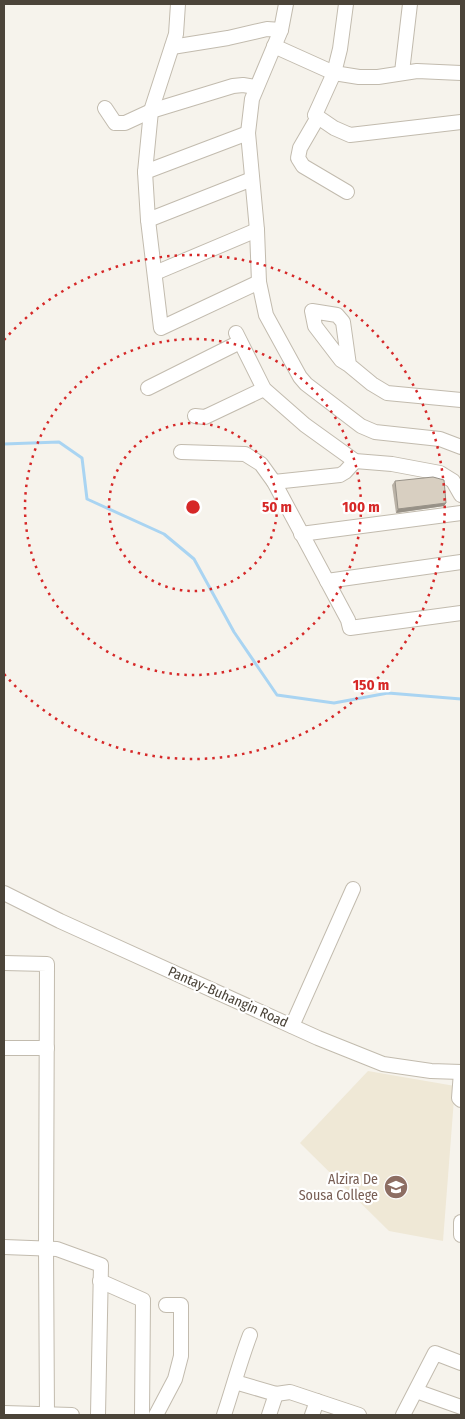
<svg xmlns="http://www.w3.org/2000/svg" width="465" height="1419" font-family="'Fira Sans Condensed',sans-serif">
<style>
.education{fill:#efe8d6}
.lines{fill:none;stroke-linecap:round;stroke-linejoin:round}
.stream{stroke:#a9d4f2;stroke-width:3}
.minor-casing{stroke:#c2bbae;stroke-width:16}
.minor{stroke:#fff;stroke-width:14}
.wall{fill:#bab2a6}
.shaded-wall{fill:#979187}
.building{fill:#d8cfc1;stroke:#979187}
.ring{fill:none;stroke:#d62828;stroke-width:2.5;stroke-dasharray:2.5 5}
.labels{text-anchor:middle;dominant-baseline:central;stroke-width:4.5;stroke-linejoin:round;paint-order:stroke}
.street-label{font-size:14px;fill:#4b4439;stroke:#fff}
.education-label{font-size:14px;fill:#785e54;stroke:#fff;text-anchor:end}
.centre{fill:#d62828;stroke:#fff;stroke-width:2.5}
.ring-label{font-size:15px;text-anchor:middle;font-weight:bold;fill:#d62828;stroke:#fff;stroke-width:4.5;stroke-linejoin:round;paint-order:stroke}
</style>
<rect width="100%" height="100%" fill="#f6f3ec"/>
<path class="education" d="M368 1071 455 1086 443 1241 389 1231 300 1143Z"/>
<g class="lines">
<path class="stream" d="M4 444 59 442 82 458 87 499 164 534 194 559 234 632 277 695 334 703 388 693 461 699"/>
<g class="minor-casing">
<g id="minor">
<path d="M178 4 176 34 151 111 145 172 148 220 161 328 259 282"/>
<path d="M286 4 281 30 252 99 248 133 257 230 259 282 266 315 300 377 306 384 361 426 375 432 440 439 461 447"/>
<path d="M346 4 340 49 334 73 315 115 334 128 350 135 461 122"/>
<path d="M274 46 334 73 359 77H378L417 71 461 73"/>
<path d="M172 47 228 38 267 29 281 30"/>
<path d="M402 72 410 4"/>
<path d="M105 108 115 123H125L151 111 233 86 243 85 256 87"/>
<path d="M318 117 300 148 298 158 303 166 347 192"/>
<path d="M145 172 248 133"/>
<path d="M148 220 252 179"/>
<path d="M155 273 257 230"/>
<path d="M236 333 264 389 305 425 355 461 392 464 440 473 453 481 461 495"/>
<path d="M349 365 343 322 337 315 312 311 315 326 341 360 349 365 372 384 387 393 461 400"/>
<path d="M148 388 240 342"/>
<path d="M195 416 205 417 264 389"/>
<path d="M181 452 245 454 261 464 274 482 348 620 350 628 461 613"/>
<path d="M274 482 340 475 345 472 355 461"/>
<path d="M301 534 461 513"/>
<path d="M327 581 461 562"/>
<path d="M4 893 60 921 318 1038 383 1064 431 1071 461 1072"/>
<path d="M4 963 47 964 46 1248 47 1415"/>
<path d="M292 1026 353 889"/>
<path d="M4 1048H47"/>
<path d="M461 1072 459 1098 461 1100"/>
<path d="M461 1222V1235"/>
<path d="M4 1247 57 1249 101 1265 98 1415"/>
<path d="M100 1281 143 1300 142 1415"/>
<path d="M235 1382 276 1394 290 1392 359 1415"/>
<path d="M416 1391 461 1407"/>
<path d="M4 1413 72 1415"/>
<path d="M156 1415 175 1379 181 1356V1305H166"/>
<path d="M224 1415C233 1388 240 1361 250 1335"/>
<path d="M269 1415 276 1394"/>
<path d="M312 1415 317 1401"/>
<path d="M403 1415 435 1353 461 1363"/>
</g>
</g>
<use href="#minor" class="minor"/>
</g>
<path class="wall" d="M395 481 446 503 444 506 396 513 392 485Z"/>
<path class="shaded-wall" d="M446 503 444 506 396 513 398 509Z"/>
<path class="building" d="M433 477 444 480 446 503 398 509 395 481Z"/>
<g class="ring">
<circle cx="193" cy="507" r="84"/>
<circle cx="193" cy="507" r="168"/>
<path d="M4 340A252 252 0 1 1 4 674"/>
</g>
<defs>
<g id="university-disc" transform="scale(1.25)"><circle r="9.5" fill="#8d6e63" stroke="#fff"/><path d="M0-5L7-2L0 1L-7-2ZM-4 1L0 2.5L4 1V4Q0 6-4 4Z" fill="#fff"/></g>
</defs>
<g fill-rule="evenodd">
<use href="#university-disc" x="396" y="1187"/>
</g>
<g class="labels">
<g class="street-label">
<text transform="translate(228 997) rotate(24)">Pantay-Buhangin Road</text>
</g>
<g class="education-label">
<text x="378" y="1179">Alzira De<tspan x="378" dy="16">Sousa College</tspan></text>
</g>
</g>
<circle cx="193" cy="507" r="8" class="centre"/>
<g class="ring-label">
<text x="277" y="512">50 m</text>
<text x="361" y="512">100 m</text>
<text x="371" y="690">150 m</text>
</g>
<rect width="465" height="1419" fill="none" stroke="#4b4439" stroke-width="10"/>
</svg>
